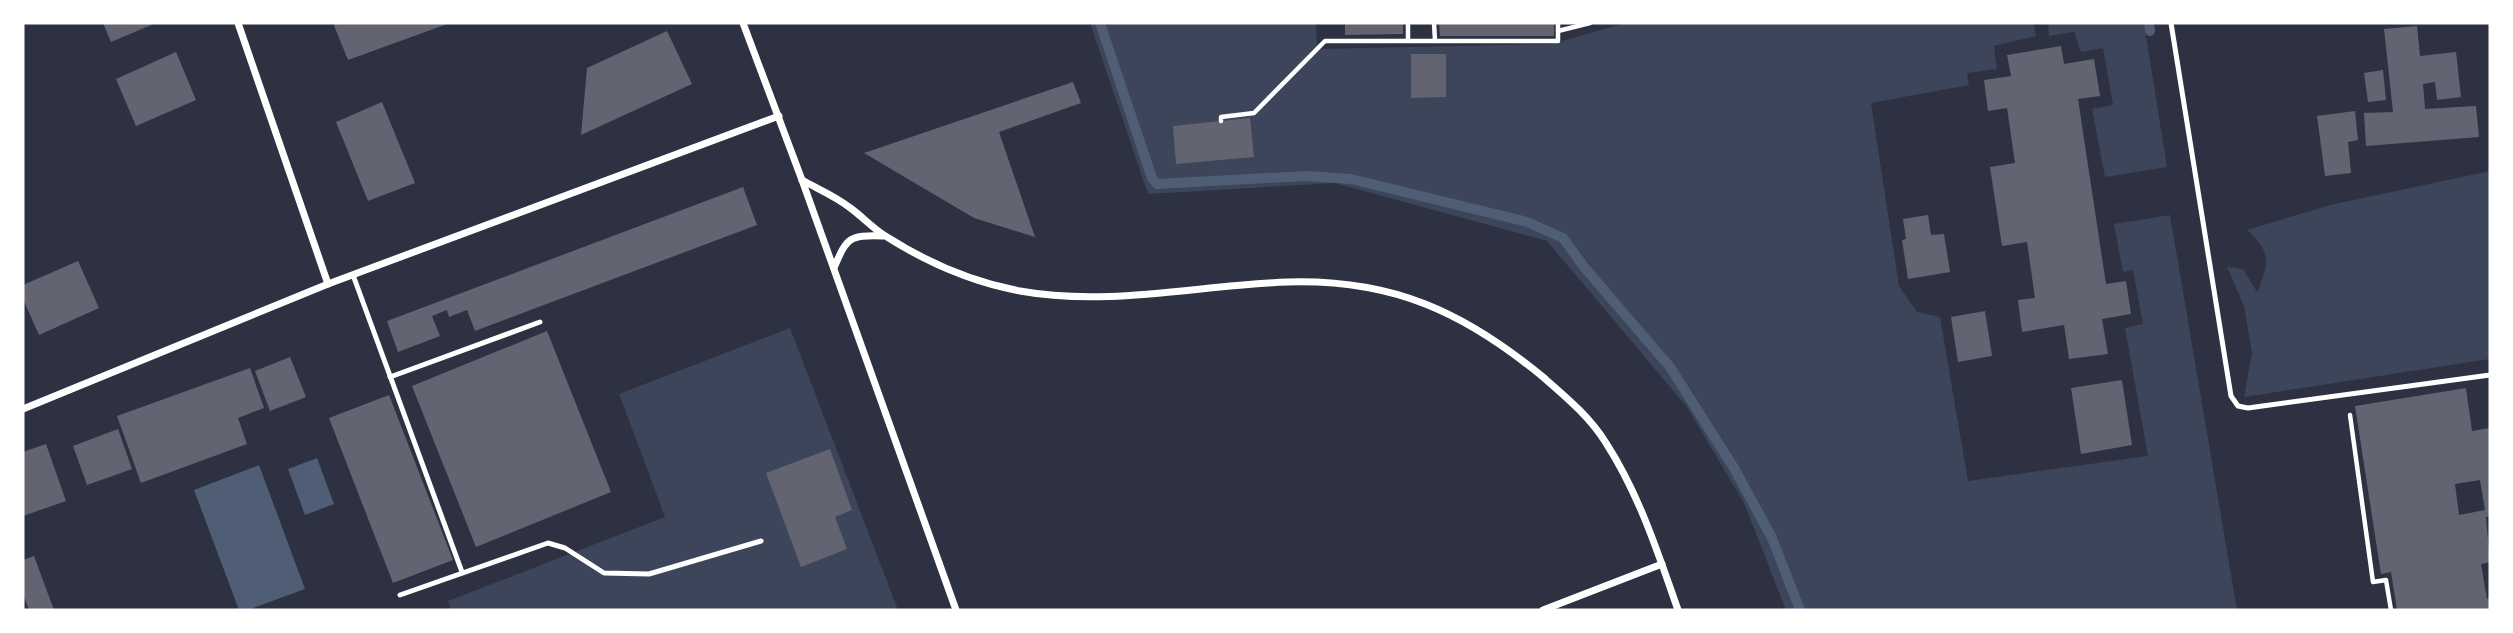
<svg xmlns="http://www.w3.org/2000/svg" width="2513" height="633" font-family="Inter,sans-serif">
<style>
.green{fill:#3c4559}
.water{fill:#4f5d75}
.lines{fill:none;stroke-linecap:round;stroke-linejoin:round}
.stream{stroke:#4f5d75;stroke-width:10}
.building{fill:#626471;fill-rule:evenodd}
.path{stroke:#fff;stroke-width:4.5}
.service{stroke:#fff;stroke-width:5}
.minor{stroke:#fff;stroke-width:7}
</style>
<rect width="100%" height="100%" fill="#2d3142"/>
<g class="green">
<path d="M1090 23H1316L1317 49 1552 44 1625 23H2034L2036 36 1994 46 1997 69 1967 73 1969 85 1871 103 1899 286 1917 312 1940 317 1968 481 2148 456 2125 328 2143 324 2133 270 2123 272 2114 224 2170 215 2237 610H1786L1744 503 1687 407 1547 241 1335 183 1148 194Z"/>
<path d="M2048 23H2144L2167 167 2105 177 2092 109 2113 105 2103 48 2081 52 2074 32 2049 36Z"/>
<path d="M2490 171V359L2244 397 2252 353 2244 306 2227 267 2243 269 2257 292C2269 264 2272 252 2247 230L2330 205Z"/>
<path d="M790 328 898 610H451L448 601 665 517 619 394Z"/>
</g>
<g class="water">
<path d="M317 458 334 504 305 515 288 469Z"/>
<path d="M259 465 305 589 248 610H239L194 490Z"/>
</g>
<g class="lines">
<g class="stream">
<path d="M1100 23 1152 178 1157 184 1306 176 1351 179 1527 222 1563 238 1584 267 1670 367 1734 468 1772 538 1800 610"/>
<path d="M2149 23 2150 31"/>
</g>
</g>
<g class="building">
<path d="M103 23H156L111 42Z"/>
<path d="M333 23H450L348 60Z"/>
<path d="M1345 23H1403V34L1345 35Z"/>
<path d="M1439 23H1554V36H1440Z"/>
<path d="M2417 26 2420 56 2456 52 2461 97 2437 100 2435 82 2423 84 2425 109 2476 106 2479 137 2366 146 2364 113 2393 112 2384 29Z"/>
<path d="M667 31 692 84 581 135 587 68Z"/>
<path d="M2061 46 2064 64 2094 59 2100 96 2078 99 2106 284 2126 281 2131 314 2102 319 2108 354 2069 359 2064 325 2022 332 2018 300 2035 298 2027 242 2002 246 1990 167 2015 163 2007 108 1988 111 1984 80 2011 76 2007 55Z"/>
<path d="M176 52 196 100 136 126 116 79Z"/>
<path d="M1411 54H1446V97L1411 98Z"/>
<path d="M2383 70 2386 100 2368 102 2364 73Z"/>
<path d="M1073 82 1081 103 999 132 1035 237 974 218 864 153Z"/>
<path d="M382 102 415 183 368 201 336 122Z"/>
<path d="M2355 111 2358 140 2348 142 2351 173 2325 176 2317 116Z"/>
<path d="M1250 118 1254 157 1176 164 1173 126Z"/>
<path d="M743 187 757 225 475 331 467 310 449 317 447 310 432 316 440 336 398 352 387 321Z"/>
<path d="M1928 215 1931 235 1944 234 1950 272 1908 279 1902 240 1906 239 1903 219Z"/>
<path d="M78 261 99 308 39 335 23 299V285Z"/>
<path d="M1985 311 1992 356 1958 362 1951 317Z"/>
<path d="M547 331 611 492 476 547 412 386Z"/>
<path d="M290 357 306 397 270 411 255 371Z"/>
<path d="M250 368 264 408 238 418 247 444 141 483 117 416Z"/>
<path d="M2122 380 2132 445 2081 454 2071 388Z"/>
<path d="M2466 388 2472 431 2490 428V516L2486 517 2490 562 2481 564 2487 599 2490 598V610H2397L2391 572 2381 574 2355 406ZM2480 480 2485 510 2459 515 2455 484Z"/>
<path d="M389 395 453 560 393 583 329 418Z"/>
<path d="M118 429 132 469 87 485 73 446Z"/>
<path d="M46 444 66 501 23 516V452Z"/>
<path d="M830 449 852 510 835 517 847 549 801 567 766 473Z"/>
<path d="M34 556 54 610H29L23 594V560Z"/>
</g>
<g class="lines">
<g class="path">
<path d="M1408 23V41"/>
<path d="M1434 23 1435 41"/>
<path d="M1558 31 1590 23"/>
<path d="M1221 121V117L1254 113 1325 41H1558V23"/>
<path d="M2350 415 2373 582 2386 580 2391 610"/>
</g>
<g class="service">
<path d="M2171 23 2231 396 2238 406 2248 408 2490 375"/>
<path d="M353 275 462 572"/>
<path d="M390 377 540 322"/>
<path d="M400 595 548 543 565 548 604 573 649 574 761 541"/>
</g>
<g class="minor">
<path d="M238 23 328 284"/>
<path d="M743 23 802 180 956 610"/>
<path d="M802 180C818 189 835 196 849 207 862 216 873 229 887 237 928 263 972 282 1020 291 1109 307 1199 285 1288 282 1393 279 1464 312 1543 377 1566 397 1590 417 1606 443 1639 494 1658 553 1678 610"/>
<path d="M834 268C847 237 849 235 883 236"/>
<path d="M23 409 328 284 779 116"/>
<path d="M1543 610 1662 564"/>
</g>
</g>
<rect width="2513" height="633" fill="none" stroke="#ffffff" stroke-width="49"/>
</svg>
